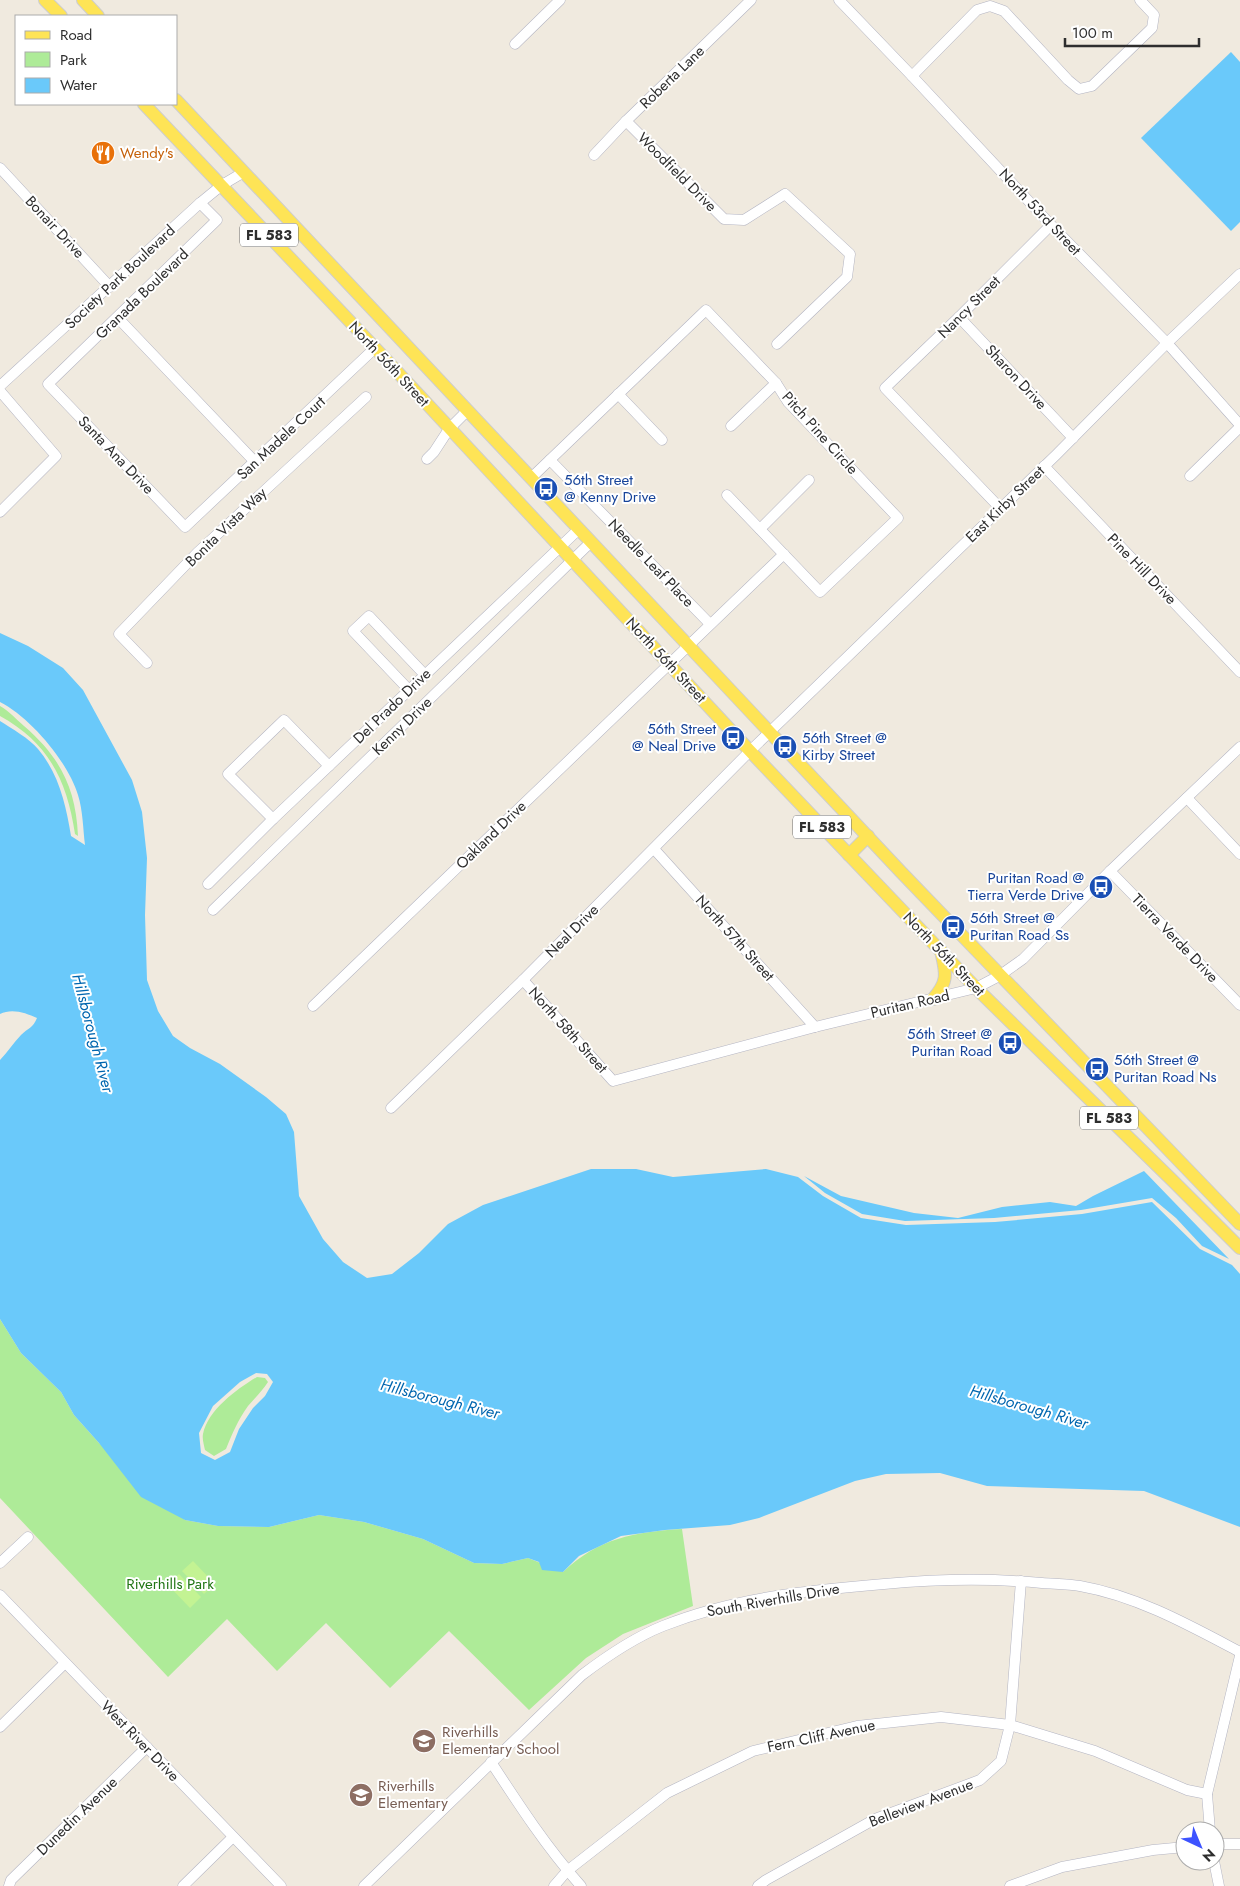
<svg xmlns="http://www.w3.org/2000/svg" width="1240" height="1886" font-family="Jost,sans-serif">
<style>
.green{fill:#aeeb98}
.pitch{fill:#c3f393}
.water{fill:#6ac9fa;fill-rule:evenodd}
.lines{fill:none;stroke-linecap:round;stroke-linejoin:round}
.minor-casing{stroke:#b3b4c2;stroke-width:11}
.major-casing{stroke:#cdcdcd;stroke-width:14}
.minor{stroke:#fff;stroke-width:10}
.major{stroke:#fee456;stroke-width:12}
.labels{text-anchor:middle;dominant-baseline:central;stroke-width:4;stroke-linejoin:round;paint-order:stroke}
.shield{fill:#fff;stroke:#6d6d6d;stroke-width:1}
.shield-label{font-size:14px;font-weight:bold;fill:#2e2e2e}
.street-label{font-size:15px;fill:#2e2e2e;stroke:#fff}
.food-label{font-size:15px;fill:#c56008;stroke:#fff;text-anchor:start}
.transit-label{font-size:15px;fill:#164399;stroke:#fff;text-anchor:start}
.park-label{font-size:15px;fill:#207514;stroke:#fff}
.education-label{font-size:15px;fill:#785e54;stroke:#fff;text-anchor:start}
.water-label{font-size:16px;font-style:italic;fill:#0066af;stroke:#fff}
</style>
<rect width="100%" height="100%" fill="#f0eadf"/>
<g class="green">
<path d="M0 706C9 711 16 719 24 726 60 757 76 788 78 836L75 834C67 781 49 743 0 716Z"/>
<path d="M0 1319 21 1353 61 1392 74 1415 99 1443 185 1520 218 1526 269 1527 319 1515 364 1522 423 1539 474 1563 502 1564 528 1558 563 1572C599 1538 634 1532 682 1529L693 1606 623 1634 586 1658 529 1710 449 1631 390 1688 326 1623 277 1671 227 1619 168 1677 0 1498Z"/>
<path d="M257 1377 265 1378 268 1382C262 1391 255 1398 248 1406 238 1420 232 1434 226 1449L214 1456 205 1450C204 1445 202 1439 203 1434 208 1410 237 1389 257 1377Z"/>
</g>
<g class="pitch">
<path d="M193 1561 215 1584 204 1594 182 1571Z"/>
<path d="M179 1574 201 1597 190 1608 168 1585Z"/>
</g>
<g class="water">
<path d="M1231 52 1240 62V222L1231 231 1141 138Z"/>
<path d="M0 633 28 646 63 668 83 690 132 780 142 812 147 858 145 915 147 980 158 1011 173 1036 190 1048 220 1064 266 1097 286 1114 294 1132 299 1196 323 1239 343 1262 367 1278 392 1274 419 1253 448 1224 483 1205 591 1169H636L673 1177 766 1169 798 1177 823 1196 861 1218 906 1225 995 1222 1082 1214 1152 1202 1200 1249 1232 1265 1240 1274V1527L1144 1491 987 1486 940 1473 886 1474 855 1481 759 1518 730 1525 665 1530 621 1536 579 1556 563 1572 542 1570 539 1562 528 1558 502 1564 474 1563 423 1539 364 1522 319 1515 269 1527 218 1526 185 1520 141 1497 99 1443 74 1415 61 1392 21 1353 0 1319V1060C8 1052 13 1043 21 1035 28 1028 33 1028 37 1018 26 1013 12 1008 0 1014V721C11 728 30 739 38 749 59 774 66 805 71 836L85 845C83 829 83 811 78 795 68 762 31 718 0 702ZM256 1373 267 1374 273 1382 265 1396 253 1408 239 1429 230 1452 215 1460 201 1453 199 1433 213 1406 240 1382Z"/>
<path d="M1144 1171 1229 1259 1202 1246 1176 1218 1152 1198 1081 1210 994 1218 905 1221 862 1214 825 1193 804 1176 841 1196 914 1213 958 1218 1002 1207 1050 1202 1076 1206 1093 1196Z"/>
</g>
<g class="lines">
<g class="minor-casing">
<g id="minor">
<path d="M839 0 912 76 1051 225 1167 343 1240 425"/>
<path d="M515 44 560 0"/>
<path d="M912 76 977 10 990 6 1004 11 1068 80 1079 89 1092 86 1152 28 1154 15 1140 0"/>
<path d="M626 121 724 219 744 220 785 194 850 254 847 277 777 344"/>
<path d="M594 155 626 121 751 0"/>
<path d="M0 168 110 287"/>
<path d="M200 203 217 220 48 384 185 527 375 348"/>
<path d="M959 317 1073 438"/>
<path d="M118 318 255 462"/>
<path d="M0 386 200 203 222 185 244 172"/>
<path d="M0 391 56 456 0 512"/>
<path d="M618 394 662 440"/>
<path d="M731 426 776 383"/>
<path d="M427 459 434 452 449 429 467 411"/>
<path d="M550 460 710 624"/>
<path d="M1044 466 1240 672"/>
<path d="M1190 476 1240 427"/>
<path d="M531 478 706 310 776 383 788 402 898 518 820 592 727 495"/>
<path d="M1000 508 885 388 959 317 1051 225"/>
<path d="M760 529 809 480"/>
<path d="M147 663 119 634 197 553 366 397"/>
<path d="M409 690 353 631 369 616 425 675"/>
<path d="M1187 798 1240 854"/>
<path d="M273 819 228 774 284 720 329 766"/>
<path d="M654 849 815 1027"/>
<path d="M1110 871 1240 1005"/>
<path d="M208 884 273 819 579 529"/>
<path d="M213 910 591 542"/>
<path d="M523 980 613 1081 815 1027 976 988 999 976 1023 959 1110 871 1240 747"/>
<path d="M313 1006 784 554"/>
<path d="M391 1108 523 980 750 751 1056 455 1167 343 1240 274"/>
<path d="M0 1563 28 1537"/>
<path d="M0 1595 281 1886"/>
<path d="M0 1727 65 1663"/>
<path d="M491 1762C519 1805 547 1848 581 1886"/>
<path d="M1210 1831 1207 1794 1240 1656"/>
<path d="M1215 1844H1240"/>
<path d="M1214 1861 1219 1886"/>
<path d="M9 1886 11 1880 147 1747"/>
<path d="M183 1886 233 1837"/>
<path d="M364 1886 582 1675C607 1656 633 1638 663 1626 733 1598 809 1590 884 1584 938 1579 989 1578 1042 1583 1055 1584 1068 1584 1080 1586 1137 1596 1189 1625 1240 1652"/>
<path d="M554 1886 567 1871 667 1793 753 1751 857 1726 941 1717 1010 1725 1095 1751 1187 1790 1207 1794"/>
<path d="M758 1886 766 1880 875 1819 980 1780 1001 1761 1010 1725 1021 1581"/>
<path d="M1010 1886 1062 1867 1153 1850 1185 1847"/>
</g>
</g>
<g class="major-casing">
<g id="major">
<path d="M45 0 61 16"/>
<path d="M83 0 98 16"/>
<path d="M176 100 901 872 1240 1224"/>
<path d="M144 104 375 348 750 751 976 988 1173 1181 1240 1248"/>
<path d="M849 855 868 836"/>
<path d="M933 999C949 981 946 973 941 951"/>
</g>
</g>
<use href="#minor" class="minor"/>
<use href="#major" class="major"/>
</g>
<defs>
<g id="restaurant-disc" transform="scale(1.25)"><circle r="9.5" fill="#e8710a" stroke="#fff"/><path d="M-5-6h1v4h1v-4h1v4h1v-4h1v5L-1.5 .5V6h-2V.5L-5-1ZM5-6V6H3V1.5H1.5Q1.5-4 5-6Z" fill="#fff"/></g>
<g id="bus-disc" transform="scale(1.25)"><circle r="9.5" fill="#1a4fb4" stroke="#fff"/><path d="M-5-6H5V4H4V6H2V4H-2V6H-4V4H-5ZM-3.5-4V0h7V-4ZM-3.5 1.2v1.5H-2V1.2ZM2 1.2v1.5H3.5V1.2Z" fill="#fff"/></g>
<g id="school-disc" transform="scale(1.25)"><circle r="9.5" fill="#8d6e63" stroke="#fff"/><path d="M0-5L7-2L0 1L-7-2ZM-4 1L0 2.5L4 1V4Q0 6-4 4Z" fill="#fff"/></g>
</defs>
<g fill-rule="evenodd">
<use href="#restaurant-disc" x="103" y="153"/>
<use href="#bus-disc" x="546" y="489"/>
<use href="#bus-disc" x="733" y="738"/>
<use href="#bus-disc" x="785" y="747"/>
<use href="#bus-disc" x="1101" y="887"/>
<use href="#bus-disc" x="953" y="927"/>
<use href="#bus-disc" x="1010" y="1043"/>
<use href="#bus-disc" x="1097" y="1069"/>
<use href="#school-disc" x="424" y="1741"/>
<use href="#school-disc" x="361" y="1795"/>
</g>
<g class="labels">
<g class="shield">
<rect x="240" y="223.5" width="58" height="23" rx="4"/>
<rect x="793" y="815.5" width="58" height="23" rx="4"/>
<rect x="1080" y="1106.5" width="58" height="23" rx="4"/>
</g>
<g class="shield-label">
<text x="269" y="235">FL 583</text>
<text x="822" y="827">FL 583</text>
<text x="1109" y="1118">FL 583</text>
</g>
<g class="street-label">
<text transform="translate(672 77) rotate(-44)">Roberta Lane</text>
<text transform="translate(677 172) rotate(45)">Woodfield Drive</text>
<text transform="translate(1040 212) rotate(47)">North 53rd Street</text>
<text transform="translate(55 227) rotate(47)">Bonair Drive</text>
<text transform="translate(120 277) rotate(-43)">Society Park Boulevard</text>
<text transform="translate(142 294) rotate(-44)">Granada Boulevard</text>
<text transform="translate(969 307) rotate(-45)">Nancy Street</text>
<text transform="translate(389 364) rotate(47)">North 56th Street</text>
<text transform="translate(1016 377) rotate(47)">Sharon Drive</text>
<text transform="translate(820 433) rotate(48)">Pitch Pine Circle</text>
<text transform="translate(281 438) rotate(-43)">San Madele Court</text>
<text transform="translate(116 455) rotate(46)">Santa Ana Drive</text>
<text transform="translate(1005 504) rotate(-44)">East Kirby Street</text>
<text transform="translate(226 527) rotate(-44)">Bonita Vista Way</text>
<text transform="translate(651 563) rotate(46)">Needle Leaf Place</text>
<text transform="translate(1142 569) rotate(46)">Pine Hill Drive</text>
<text transform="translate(666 660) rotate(47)">North 56th Street</text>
<text transform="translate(392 706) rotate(-44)">Del Prado Drive</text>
<text transform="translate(402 726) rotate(-44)">Kenny Drive</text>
<text transform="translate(491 835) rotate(-44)">Oakland Drive</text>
<text transform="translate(572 931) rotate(-45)">Neal Drive</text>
<text transform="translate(735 938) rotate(48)">North 57th Street</text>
<text transform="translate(1175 938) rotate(46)">Tierra Verde Drive</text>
<text transform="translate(944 954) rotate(46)">North 56th Street</text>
<text transform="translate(910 1004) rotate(-13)">Puritan Road</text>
<text transform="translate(568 1030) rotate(48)">North 58th Street</text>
<text transform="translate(773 1600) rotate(-10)">South Riverhills Drive</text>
<text transform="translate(821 1736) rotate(-12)">Fern Cliff Avenue</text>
<text transform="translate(140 1741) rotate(46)">West River Drive</text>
<text transform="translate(921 1803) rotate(-21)">Belleview Avenue</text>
<text transform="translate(77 1816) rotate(-44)">Dunedin Avenue</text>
</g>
<g class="food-label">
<text x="120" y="153">Wendy's</text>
</g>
<g class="transit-label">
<text x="564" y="480">56th Street<tspan x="564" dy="17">@ Kenny Drive</tspan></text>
<text x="716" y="729" text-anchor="end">56th Street<tspan x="716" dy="17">@ Neal Drive</tspan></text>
<text x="802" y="738">56th Street @<tspan x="802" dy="17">Kirby Street</tspan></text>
<text x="1084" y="878" text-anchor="end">Puritan Road @<tspan x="1084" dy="17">Tierra Verde Drive</tspan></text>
<text x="970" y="918">56th Street @<tspan x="970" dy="17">Puritan Road Ss</tspan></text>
<text x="992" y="1034" text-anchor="end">56th Street @<tspan x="992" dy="17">Puritan Road</tspan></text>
<text x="1114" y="1060">56th Street @<tspan x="1114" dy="17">Puritan Road Ns</tspan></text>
</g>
<g class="park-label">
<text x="170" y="1584">Riverhills Park</text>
</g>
<g class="education-label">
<text x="442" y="1732">Riverhills<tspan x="442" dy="17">Elementary School</tspan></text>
<text x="378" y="1786">Riverhills<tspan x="378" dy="17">Elementary</tspan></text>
</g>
<g class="water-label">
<text transform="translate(93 1033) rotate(75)">Hillsborough River</text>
<text transform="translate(440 1399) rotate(14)">Hillsborough River</text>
<text transform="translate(1029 1407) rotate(16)">Hillsborough River</text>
</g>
</g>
<rect x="15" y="15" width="162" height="90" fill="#ffffff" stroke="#ababab"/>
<rect x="25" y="31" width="25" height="8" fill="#fee456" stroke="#ababab"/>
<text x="60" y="40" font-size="15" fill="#2e2e2e">Road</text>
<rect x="25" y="52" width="25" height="15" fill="#aeeb98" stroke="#ababab"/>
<text x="60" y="65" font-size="15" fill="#2e2e2e">Park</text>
<rect x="25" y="78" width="25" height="15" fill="#6ac9fa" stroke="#ababab"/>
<text x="60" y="90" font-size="15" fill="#2e2e2e">Water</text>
<g transform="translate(1200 1846) rotate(136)"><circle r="24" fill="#ffffff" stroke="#ababab"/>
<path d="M0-4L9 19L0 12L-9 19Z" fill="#3d53ff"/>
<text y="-8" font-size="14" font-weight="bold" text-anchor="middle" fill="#2e2e2e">N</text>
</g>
<path d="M1065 38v8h134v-8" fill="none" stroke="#2e2e2e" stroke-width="2.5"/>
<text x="1072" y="38" font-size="15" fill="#2e2e2e" stroke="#ffffff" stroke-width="4" paint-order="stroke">100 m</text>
</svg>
